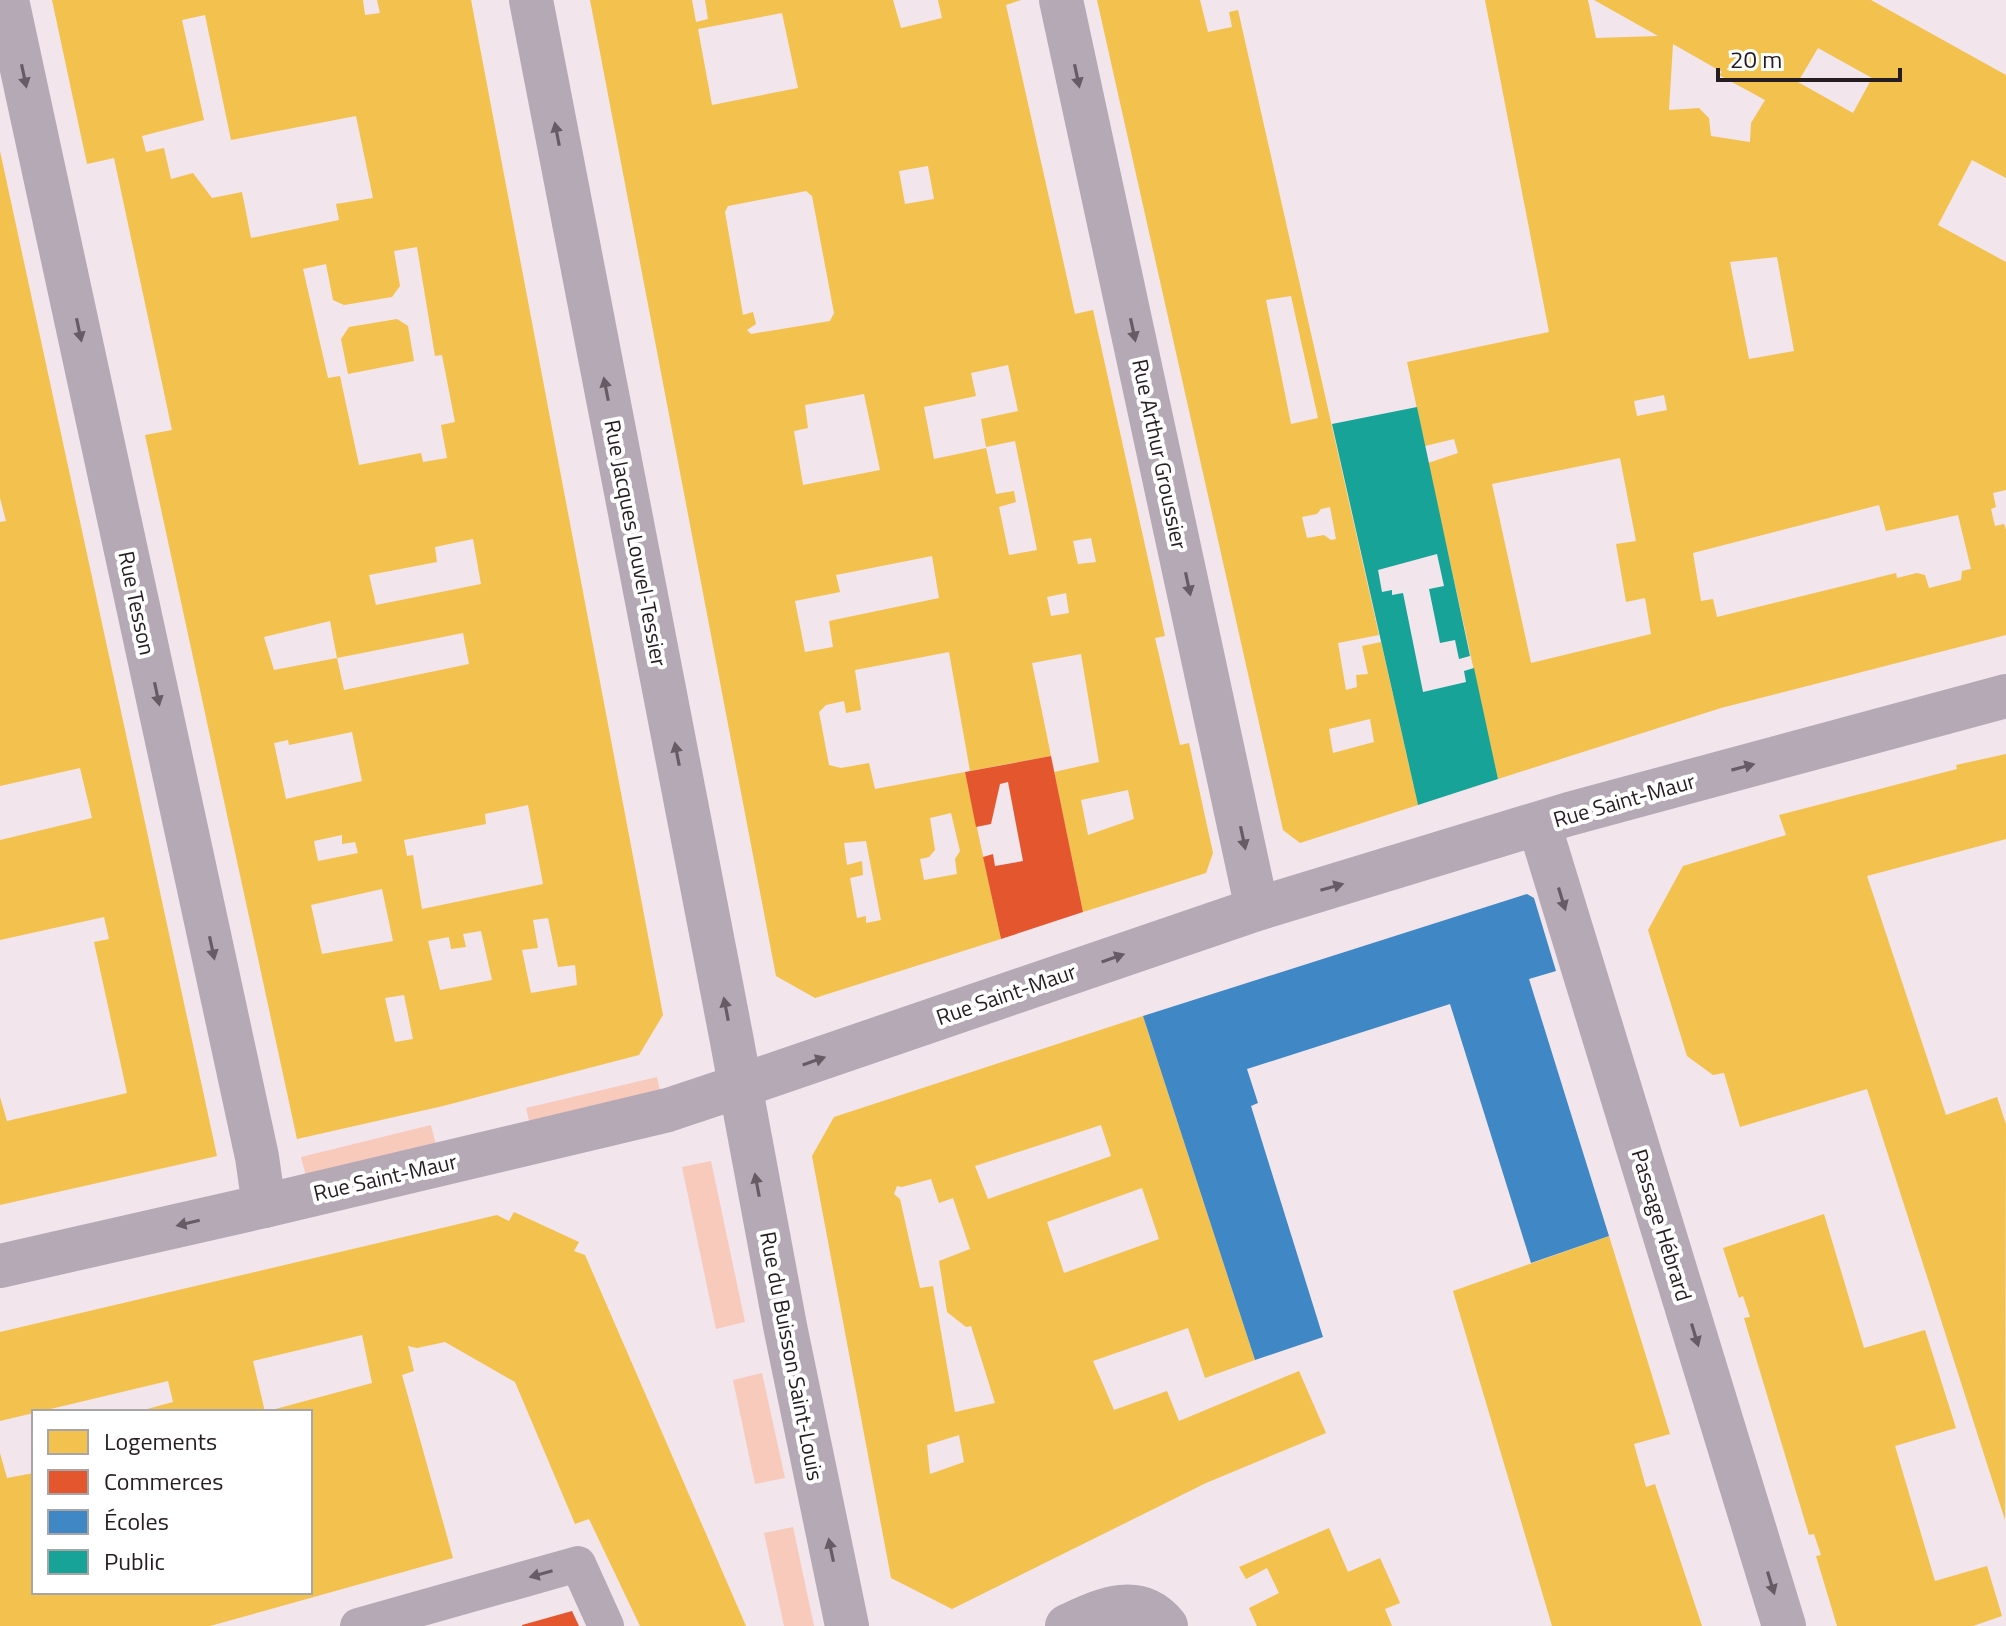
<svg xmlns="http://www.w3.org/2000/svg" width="2006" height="1626" font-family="'Titillium Web',sans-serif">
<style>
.green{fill:#f7cabc}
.homes{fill:#f2c14e;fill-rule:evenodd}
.shops{fill:#e4572e}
.schools{fill:#3f88c5}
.public{fill:#17a398}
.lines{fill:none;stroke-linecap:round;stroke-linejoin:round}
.service{stroke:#b6a9b6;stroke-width:36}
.pedestrian{stroke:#b6a9b6;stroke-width:44}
.minor{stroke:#b6a9b6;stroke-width:44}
.oneway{fill:#675c65}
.labels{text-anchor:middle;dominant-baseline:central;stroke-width:8;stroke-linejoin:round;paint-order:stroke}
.street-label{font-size:22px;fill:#261d22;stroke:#fff}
</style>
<rect width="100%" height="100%" fill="#f2e5eb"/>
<g class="green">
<path d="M657 1077 661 1096 531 1128 526 1108Z"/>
<path d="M431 1125 436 1145 306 1176 301 1157Z"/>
<path d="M711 1161 745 1322 716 1329 682 1167Z"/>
<path d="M762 1373 785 1478 755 1484 733 1380Z"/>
<path d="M793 1527 814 1626H784L764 1533Z"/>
</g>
<g class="homes">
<path d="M52 0H363L365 15 380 13 377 0H471L663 1015 639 1055 443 1106 297 1139 145 435 172 430 114 158 87 164ZM205 15 231 140 356 116 373 198 336 204 339 220 251 238 242 192 212 198 193 173 171 179 164 148 146 152 142 136 204 120 182 20ZM417 247 435 356 442 355 455 422 441 425 447 458 423 462 421 453 359 465 340 376 328 378 303 269 326 264 333 300 344 305 392 297 400 286 394 251ZM473 539 481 584 376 605 369 575 437 562 435 547ZM330 621 337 658 274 670 264 637ZM463 633 469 664 344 690 337 658ZM352 732 362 781 286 799 274 743 288 740 289 745ZM528 805 543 884 422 909 413 855 407 856 404 840 486 824 485 814ZM342 835V844L355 842 358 853 318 861 314 841ZM382 889 393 941 322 954 311 905ZM548 918 558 967 575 965 577 985 531 993 522 950 538 948 533 920ZM481 931 492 980 440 990 428 941 449 937 451 949 466 947 463 934ZM404 995 413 1039 395 1042 385 998Z"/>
<path d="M590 0H692L696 22 708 19 705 0H893L901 28 942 18 938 0H1021L1006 5 1075 314 1093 310 1165 636 1155 638 1180 745 1189 743 1213 853 1206 873 1083 912 1054 772 1099 762 1081 654 1032 663 1051 756 970 771 949 652 855 670 861 710 846 713 844 701 826 705 819 712 829 765 841 768 869 763 875 789 965 772 1001 939 815 998 776 976ZM782 13 798 88 712 105 698 29ZM928 166 934 199 905 204 899 171ZM806 191 812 196 834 313 830 321 751 334 747 330 756 324 753 312 743 315 725 212 728 206ZM1008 365 1018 411 981 419 986 447 1015 441 1037 550 1009 555 999 507 1016 502 1014 491 996 494 986 448 934 459 924 407 976 396 971 373ZM864 394 880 470 803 485 794 431 808 428 805 405ZM1091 538 1096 562 1078 564 1073 541ZM932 556 939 598 829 621 833 647 805 652 795 601 840 592 836 575ZM1066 593 1069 613 1051 616 1047 597ZM1128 790 1134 819 1088 835 1081 800ZM951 813 960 851 955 859 957 874 924 880 920 859 929 857 935 850 930 818ZM866 841 881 920 866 923V916L857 918 850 878 863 875 862 861 847 865 844 843Z"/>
<path d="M1097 0H1200L1208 32 1232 27 1229 12 1238 10 1379 635 1338 643 1346 690 1357 687 1356 675 1368 674 1362 646 1381 642 1418 805 1300 843 1283 830ZM1291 296 1318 418 1291 424 1266 300ZM1330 507 1336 539 1331 540 1324 535 1307 538 1302 517 1317 514 1321 509ZM1370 719 1374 742 1333 753 1329 729Z"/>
<path d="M1485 0H1588L1596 38 1658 36 1594 0H1871L2006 75V178L1972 160 1938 225 2006 262V490L1993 493 1996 507 1991 509 1995 526 2004 524 2006 530V635L1721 708 1498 779 1428 463 1458 453 1454 439 1425 446 1407 362 1549 332ZM1673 44 1722 72 1719 75 1765 100 1751 123 1750 142 1711 136 1709 118 1699 108 1669 110ZM1818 48 1872 78 1853 113 1798 82ZM1777 257 1794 351 1749 359 1730 262ZM1664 395 1667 410 1637 416 1634 401ZM1620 458 1636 541 1616 544 1626 602 1645 598 1651 634 1531 663 1492 484ZM1879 505 1886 531 1958 515 1971 569 1962 571 1961 580 1929 588 1925 575 1917 573 1897 578 1896 573 1717 617 1713 599 1701 601 1693 553Z"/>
<path d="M0 151 217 1156 0 1205V1097L7 1121 127 1093 94 942 109 939 104 917 0 940V840L92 818 80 768 0 786V522L6 521 0 498Z"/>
<path d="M397 319 408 326 414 361 348 374 341 339 349 327Z"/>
<path d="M2006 754V839L1867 876 1946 1115 1997 1097 2006 1124 2005 1520 1867 1089 1740 1127 1724 1073 1713 1075 1687 1056 1648 930 1683 866 1786 835 1779 815 1957 769 1956 765Z"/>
<path d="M1143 1016 1255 1360 1205 1378 1188 1328 1093 1361 1114 1410 1167 1391 1179 1421 1299 1371 1326 1433 1206 1483 952 1609 891 1578 812 1156 834 1117ZM1101 1125 1111 1156 988 1199 975 1166ZM931 1179 939 1203 953 1198 970 1249 939 1261 947 1312 966 1327 971 1326 995 1403 955 1412 933 1286 920 1288 900 1199 894 1194 897 1186 902 1187ZM1142 1188 1159 1239 1064 1273 1047 1222ZM959 1435 964 1462 930 1474 927 1445Z"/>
<path d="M514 1212 579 1242 574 1251 585 1255 746 1626H640L589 1519 575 1524 515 1382 445 1342 417 1348 408 1346 414 1371 402 1375 453 1558 210 1626H0V1453L7 1478 34 1473V1592H310V1412L268 1411 372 1383 362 1335 253 1361 265 1412H136L173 1402 168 1381 0 1421V1332L497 1215 509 1221Z"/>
<path d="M1824 1214 1864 1348 1925 1330 1956 1428 1895 1446 1935 1581 1987 1566 2002 1616 1973 1626H1837L1816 1556 1821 1555 1814 1534 1809 1535 1744 1318 1750 1317 1743 1296 1739 1298 1723 1248Z"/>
<path d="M1609 1236 1670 1434 1634 1444 1646 1487 1655 1484 1702 1626H1552L1453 1291Z"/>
<path d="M1329 1528 1348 1572 1380 1558 1400 1603 1385 1609 1392 1626H1257L1249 1608 1279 1593 1267 1568 1246 1579 1239 1567Z"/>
</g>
<g class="shops">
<path d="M1051 756 1083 912 1001 939 983 857 993 854 995 866 1023 861 1008 782 1000 784 991 824 976 827 965 772Z"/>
<path d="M572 1611 579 1626H522V1625Z"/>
</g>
<path class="schools" d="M1527 894 1534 898 1556 971 1529 979 1609 1236 1531 1263 1450 1004 1247 1069 1258 1103 1251 1106 1323 1337 1255 1360 1143 1016Z"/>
<path class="public" d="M1417 407 1470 656 1459 659 1455 640 1440 643 1429 589 1444 586 1437 554 1378 570 1382 592 1392 590V595L1403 593 1423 692 1466 682 1464 671 1474 668 1498 779 1418 805 1332 424Z"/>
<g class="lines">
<path class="service" d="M358 1626 578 1564 606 1626"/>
<path class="pedestrian" d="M264 1206 668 1110 740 1086"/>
<g class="minor">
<path d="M531 0 731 1036 785 1326 847 1626"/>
<path d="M1061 0 1257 909"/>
<path d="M1539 824 1784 1626"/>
<path d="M740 1086 1257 909 1569 814 2006 696"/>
<path d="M0 1266 264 1206 257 1157 7 0"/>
<path d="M1067 1626C1100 1611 1138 1591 1166 1626"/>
</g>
</g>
<defs><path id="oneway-solid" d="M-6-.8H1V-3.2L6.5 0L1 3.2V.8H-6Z" transform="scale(2)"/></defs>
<g class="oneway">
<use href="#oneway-solid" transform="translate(24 76) rotate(78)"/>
<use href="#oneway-solid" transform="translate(1077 76) rotate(78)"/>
<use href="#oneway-solid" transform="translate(557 134) rotate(-101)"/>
<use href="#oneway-solid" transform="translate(79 330) rotate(78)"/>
<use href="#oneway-solid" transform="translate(1133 330) rotate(78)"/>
<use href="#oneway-solid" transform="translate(606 389) rotate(-101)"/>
<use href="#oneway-solid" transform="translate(1188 584) rotate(78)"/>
<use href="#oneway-solid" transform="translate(157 694) rotate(78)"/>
<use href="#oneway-solid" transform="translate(677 754) rotate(-101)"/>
<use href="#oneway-solid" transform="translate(1743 767) rotate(-15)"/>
<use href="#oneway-solid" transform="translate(1243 838) rotate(78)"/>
<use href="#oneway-solid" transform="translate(1332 887) rotate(-16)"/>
<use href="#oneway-solid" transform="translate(1562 899) rotate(73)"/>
<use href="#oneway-solid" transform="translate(212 948) rotate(78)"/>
<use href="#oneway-solid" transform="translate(1113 958) rotate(-19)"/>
<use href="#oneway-solid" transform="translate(726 1009) rotate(-101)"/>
<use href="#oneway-solid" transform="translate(814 1061) rotate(-19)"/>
<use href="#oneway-solid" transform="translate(757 1185) rotate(-101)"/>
<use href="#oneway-solid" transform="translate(188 1223) rotate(167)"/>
<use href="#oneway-solid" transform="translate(1695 1335) rotate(73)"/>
<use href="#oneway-solid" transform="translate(831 1550) rotate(-102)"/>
<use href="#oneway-solid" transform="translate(541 1574) rotate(164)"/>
<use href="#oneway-solid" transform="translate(1771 1583) rotate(73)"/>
</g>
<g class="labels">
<g class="street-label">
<text transform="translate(1160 454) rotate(78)">Rue Arthur Groussier</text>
<text transform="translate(636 543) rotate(79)">Rue Jacques Louvel-Tessier</text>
<text transform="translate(137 603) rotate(78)">Rue Tesson</text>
<text transform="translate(1624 800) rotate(-16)">Rue Saint-Maur</text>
<text transform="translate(1006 994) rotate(-19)">Rue Saint-Maur</text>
<text transform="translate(385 1177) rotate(-13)">Rue Saint-Maur</text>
<text transform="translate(1662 1225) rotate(73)">Passage Hébrard</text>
<text transform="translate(792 1356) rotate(79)">Rue du Buisson Saint-Louis</text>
</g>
</g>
<rect x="32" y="1410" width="280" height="184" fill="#ffffff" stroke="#a8a5a7" stroke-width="2"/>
<rect x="48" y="1430" width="40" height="24" fill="#f2c14e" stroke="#a8a5a7" stroke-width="2"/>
<text x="104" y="1450" font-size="24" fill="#261d22">Logements</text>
<rect x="48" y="1470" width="40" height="24" fill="#e4572e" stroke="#a8a5a7" stroke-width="2"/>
<text x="104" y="1490" font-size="24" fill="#261d22">Commerces</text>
<rect x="48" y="1510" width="40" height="24" fill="#3f88c5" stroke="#a8a5a7" stroke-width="2"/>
<text x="104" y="1530" font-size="24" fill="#261d22">Écoles</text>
<rect x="48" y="1550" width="40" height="24" fill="#17a398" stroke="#a8a5a7" stroke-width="2"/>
<text x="104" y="1570" font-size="24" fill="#261d22">Public</text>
<path d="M1718 68v12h182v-12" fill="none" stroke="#261d22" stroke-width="4"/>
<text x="1730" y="68" font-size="24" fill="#261d22" stroke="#ffffff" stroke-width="6" paint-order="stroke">20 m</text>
</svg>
